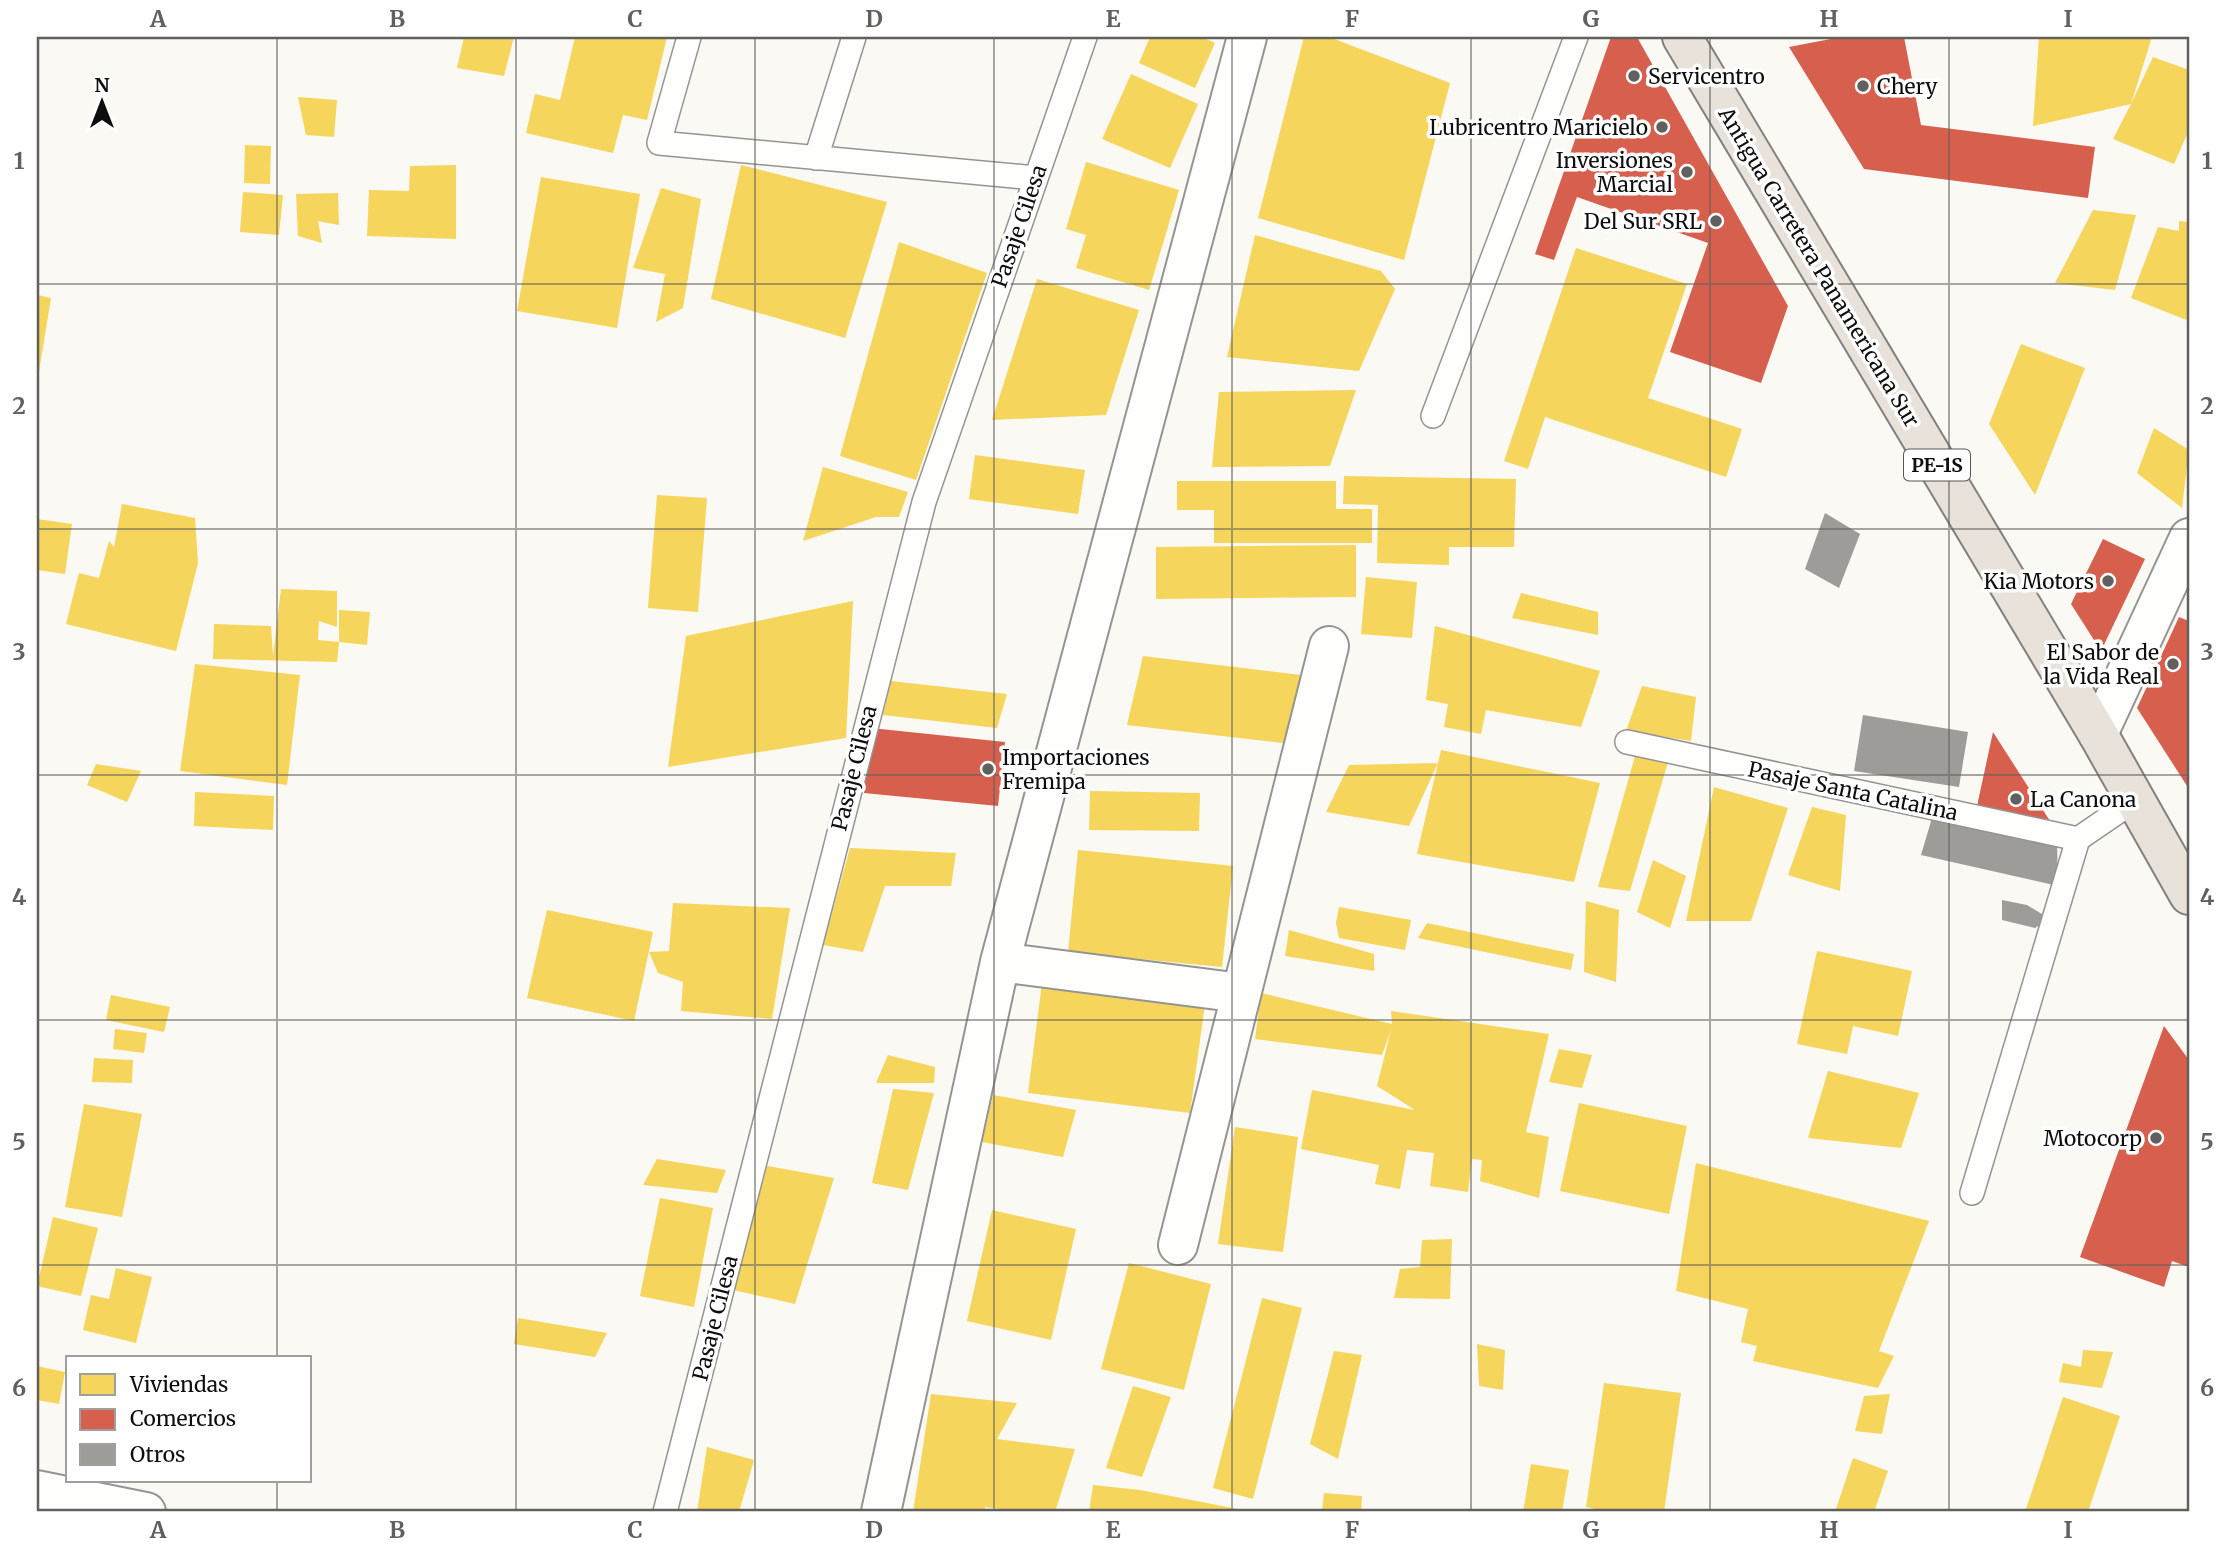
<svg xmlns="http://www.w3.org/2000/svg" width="2226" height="1549" font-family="Merriweather,serif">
<rect width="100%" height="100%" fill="#faf9f4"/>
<!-- homes -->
<path fill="#f6d55c" d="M464 37H514L504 76 457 68Z
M575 37H667L647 120 623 115 613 153 526 133 535 94 560 100Z
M1150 37H1202L1215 43 1195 88 1139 63Z
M1304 37H1329L1450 83 1404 260 1258 218Z
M2039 37H2152L2131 104 2153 57 2189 70V130L2174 164 2113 139 2131 104 2033 126Z
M1131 74 1198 104 1170 168 1102 139Z
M298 97 337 100 334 137 306 135Z
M245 145 271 146 270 184 244 183Z
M1086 162 1179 190 1149 290 1076 268 1086 235 1066 229Z
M456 165V239L367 236 369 190 409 191 410 166Z
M741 165 887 202 845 338 711 299Z
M541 177 640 194 617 328 517 311Z
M661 188 701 199 683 308 656 322 665 274 633 268Z
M243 192 283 195 279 235 240 232Z
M338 193 339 225 318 221 322 243 298 236 296 194Z
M2093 210 2136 215 2115 290 2055 283Z
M2179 221 2189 222V321L2131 298 2158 227 2179 231Z
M1255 235 1381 271 1395 289 1359 371 1227 357Z
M899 242 987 273 916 480 840 456Z
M1576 248 1687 284 1648 398 1742 429 1726 477 1545 417 1528 469 1504 461Z
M1037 279 1139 310 1106 415 992 420Z
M37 295 51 298 38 378H37Z
M2021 344 2085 368 2035 495 1989 424Z
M1356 390 1330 466 1212 467 1219 392Z
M2154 428 2189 450 2182 508 2137 473Z
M975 455 1085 470 1078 514 969 499Z
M823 467 908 492 899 517H876L803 541Z
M1344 476 1516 479 1514 547H1449V565L1377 563 1378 505 1343 504Z
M1177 481H1336V509H1372V543H1214V510H1177Z
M657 495 707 498 698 612 648 608Z
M122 504 195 518 198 563 176 651 66 624 79 573 99 578 109 541 114 547Z
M37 519 72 524 65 574 37 570Z
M1356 545V597L1156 599V547Z
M1366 577 1417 582 1412 638 1361 634Z
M281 589 337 591V627L319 621 318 640 339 642V610L370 612 367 645 339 642 337 662 213 659 214 624 271 626 273 656Z
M1521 593 1598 612V635L1512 618Z
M853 601 846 738 668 767 686 636Z
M1435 626 1600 671 1581 727 1486 710 1481 734 1444 727 1448 704 1426 700Z
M1143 656 1301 675 1291 744 1127 725Z
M195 664 300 675 287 785 180 771Z
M891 681 1007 694 997 728 883 715Z
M1642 686 1696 697 1691 741 1626 731Z
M1637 749 1668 762 1630 891 1598 887Z
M1441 750 1600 783 1574 882 1417 854Z
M1438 763 1409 826 1326 812 1349 765Z
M96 764 141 771 127 802 87 785Z
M1714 787 1788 808 1751 921H1686Z
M1090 791 1200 793 1199 831 1089 830Z
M195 792 274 796 273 830 194 826Z
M1812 807 1846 815 1840 891 1788 875Z
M850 848 956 853 951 886H885L863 952 823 945Z
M1078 850 1233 866 1222 967 1068 952Z
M1653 860 1686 876 1670 928 1637 912Z
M1586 901 1619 910 1616 982 1584 972Z
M673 903 790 908 772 1019 681 1011 683 982 658 973 649 952 669 951Z
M1339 907 1411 920 1405 950 1339 938 1336 923Z
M547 910 653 932 634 1021 527 998Z
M1427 923 1574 954 1571 970 1418 938Z
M1289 930 1374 954V971L1285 956Z
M1817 951 1912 971 1898 1036 1853 1026 1847 1054 1797 1044Z
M1042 983 1205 1004 1190 1113 1028 1093Z
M1261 993 1392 1024 1391 1011 1549 1034 1526 1132 1549 1137 1539 1198 1480 1181 1482 1160 1472 1159 1468 1192 1430 1186 1434 1153 1407 1150 1400 1189 1375 1184 1379 1165 1301 1149 1312 1090 1415 1110 1377 1086 1391 1030 1382 1055 1255 1039Z
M111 995 170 1007 164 1032 106 1020Z
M115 1029 147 1033 144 1053 113 1049Z
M1559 1049 1592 1055 1582 1088 1549 1082Z
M888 1055 935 1067 934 1083H876Z
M94 1058 133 1060 132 1083 92 1082Z
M1828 1071 1919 1093 1901 1148 1808 1138Z
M893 1089 934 1093 908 1190 872 1183Z
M993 1095 1076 1110 1063 1157 982 1142Z
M1579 1103 1687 1126 1669 1214 1560 1191Z
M84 1104 142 1114 122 1217 65 1207Z
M1235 1127 1298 1137 1283 1252 1218 1244Z
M657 1159 726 1170 717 1193 643 1185Z
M1696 1163 1929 1221 1879 1351 1894 1356 1878 1388 1753 1361 1757 1346 1741 1342 1748 1309 1676 1291Z
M762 1165 834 1178 795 1304 729 1289Z
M660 1198 713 1208 694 1307 640 1296Z
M992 1210 1076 1229 1051 1340 967 1321Z
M53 1217 98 1228 81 1296 37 1286Z
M1452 1239 1450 1299 1394 1298 1400 1269 1420 1267 1422 1240Z
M1129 1263 1211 1284 1184 1390 1101 1369Z
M116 1268 152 1277 136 1343 83 1330 91 1295 109 1299Z
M1262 1298 1302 1308 1253 1499 1213 1488Z
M518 1318 607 1333 595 1357 514 1344Z
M1477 1344 1505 1350 1503 1390 1479 1386Z
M2083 1350 2113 1352 2102 1388 2059 1382 2063 1363 2081 1367Z
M1334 1351 1362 1355 1338 1459 1310 1444Z
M37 1366 65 1372 59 1404 37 1400Z
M1604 1383 1681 1393 1664 1512H1609L1586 1507Z
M1133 1386 1171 1397 1142 1477 1106 1468Z
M931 1394 1017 1403 997 1439 1075 1449 1055 1512H1023L985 1507V1512H913Z
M1890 1394 1882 1434 1855 1431 1864 1396Z
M2063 1397 2120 1416 2088 1512H2025Z
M707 1447 754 1460 739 1512H697Z
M1853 1458 1888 1471 1874 1512H1835Z
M1531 1464 1569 1470 1562 1512H1523Z
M1093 1485 1140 1490 1253 1512H1089Z
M1324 1493 1362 1496 1361 1512H1322Z"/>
<!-- shops -->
<path fill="#d6604d" d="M1611 37H1637L1788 306 1761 383 1670 352 1708 243 1577 197 1554 260 1535 254Z
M1841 37H1904L1921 125 2095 147 2088 198 1864 169 1789 47Z
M2103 539 2145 559 2101 651 2071 604Z
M2179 617 2189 621V789L2137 708Z
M871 728 1005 742 998 806 864 793Z
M1993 732 2050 821 1977 806Z
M2164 1026 2189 1060V1267L2172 1261 2164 1287 2080 1257Z"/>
<!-- building -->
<path fill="#9e9c99" d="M1825 513 1860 534 1839 588 1805 569Z
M1863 715 1968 732 1959 787 1854 771Z
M1932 818 2057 842 2058 886 1921 855Z
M2002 900 2027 905 2050 919 2035 928 2002 920Z"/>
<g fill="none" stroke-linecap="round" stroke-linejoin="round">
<defs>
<path id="service" d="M689 37 659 143 1036 178
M816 158 854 37
M1433 416 1576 37
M1627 742 2078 839
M1972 1193 2078 839 2135 800
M665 1512 924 502 1085 37"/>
<path id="minor" d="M2098 734 2189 538
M1000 962 1241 993
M1178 1245 1329 646
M881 1512 1000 962 1247 37"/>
<path id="tertiary" d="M37 1490 146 1512"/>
<path id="trunk" d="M1682 37 2098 734 2189 895"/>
</defs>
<!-- service casing -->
<use href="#service" stroke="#949492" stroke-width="26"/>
<!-- minor casing -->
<use href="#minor" stroke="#949492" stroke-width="42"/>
<!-- tertiary casing -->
<use href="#tertiary" stroke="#949492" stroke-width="42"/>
<!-- trunk casing -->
<use href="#trunk" stroke="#82817f" stroke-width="42"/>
<!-- service -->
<use href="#service" stroke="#fefefd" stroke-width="23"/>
<!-- minor -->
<use href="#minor" stroke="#fefefd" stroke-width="38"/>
<!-- tertiary -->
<use href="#tertiary" stroke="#fefefd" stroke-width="38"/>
<!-- trunk -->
<use href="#trunk" stroke="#e8e2da" stroke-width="38"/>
</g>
<!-- grid -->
<path fill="none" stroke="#61605e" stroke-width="2" stroke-opacity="0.55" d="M277 37V1358M516 37V1512M755 37V1512M994 37V1512M1232 37V1512M1471 37V1512M1710 37V1512M1949 37V1512M37 284H2189M37 529H2189M37 775H2189M37 1020H2189M37 1265H2189M277 1481V1512"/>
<!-- markers -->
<g fill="#61605e" stroke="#fff" stroke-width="2.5">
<circle cx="1634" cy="76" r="7"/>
<circle cx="1863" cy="86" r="7"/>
<circle cx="1662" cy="127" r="7"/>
<circle cx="1687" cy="172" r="7"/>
<circle cx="1716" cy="221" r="7"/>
<circle cx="2108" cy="581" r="7"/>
<circle cx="2173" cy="664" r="7"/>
<circle cx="988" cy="769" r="7"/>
<circle cx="2016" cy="799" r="7"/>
<circle cx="2156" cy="1138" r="7"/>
</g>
<g text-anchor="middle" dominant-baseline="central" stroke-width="7" stroke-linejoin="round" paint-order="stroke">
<!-- shield labels -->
<rect fill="#fff" stroke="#565656" stroke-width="2" x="1904" y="449.5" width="66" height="31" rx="5"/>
<g font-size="19" font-weight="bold" fill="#0e0e0e">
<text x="1937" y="465">PE-1S</text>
</g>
<!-- poi labels -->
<g font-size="21" fill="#0e0e0e" stroke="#fff" text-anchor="end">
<text x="1648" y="76" text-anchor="start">Servicentro</text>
<text x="1877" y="86" text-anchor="start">Chery</text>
<text x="1648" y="127">Lubricentro Maricielo</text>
<text x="1673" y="160">Inversiones<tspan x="1673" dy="24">Marcial</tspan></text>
<text x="1702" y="221">Del Sur SRL</text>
<text x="2094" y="581">Kia Motors</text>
<text x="2159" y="652">El Sabor de<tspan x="2159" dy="24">la Vida Real</tspan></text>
<text x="1002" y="757" text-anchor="start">Importaciones<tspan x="1002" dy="24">Fremipa</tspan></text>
<text x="2030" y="799" text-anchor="start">La Canona</text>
<text x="2142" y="1138">Motocorp</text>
</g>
<!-- street labels -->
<g font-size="21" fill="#0e0e0e" stroke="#fff">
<text transform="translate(1019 226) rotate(-71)">Pasaje Cilesa</text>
<text transform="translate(1819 267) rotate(59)">Antigua Carretera Panamericana Sur</text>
<text transform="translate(854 768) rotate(-76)">Pasaje Cilesa</text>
<text transform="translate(1853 791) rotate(12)">Pasaje Santa Catalina</text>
<text transform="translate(715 1318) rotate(-76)">Pasaje Cilesa</text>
</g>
</g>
<!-- border -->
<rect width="2226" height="1549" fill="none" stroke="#ffffff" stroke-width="77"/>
<!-- legend -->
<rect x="66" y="1356" width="245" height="126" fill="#ffffff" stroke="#9f9f9f" stroke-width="2"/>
<rect x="80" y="1374" width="35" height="21" fill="#f6d55c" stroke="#9f9f9f" stroke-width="2"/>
<text x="130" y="1392" font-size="21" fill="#0e0e0e">Viviendas</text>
<rect x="80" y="1409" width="35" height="21" fill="#d6604d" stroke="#9f9f9f" stroke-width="2"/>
<text x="130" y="1426" font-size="21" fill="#0e0e0e">Comercios</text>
<rect x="80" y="1444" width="35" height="21" fill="#9e9c99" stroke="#9f9f9f" stroke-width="2"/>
<text x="130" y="1462" font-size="21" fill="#0e0e0e">Otros</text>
<!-- north arrow -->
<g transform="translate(102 102)" stroke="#ffffff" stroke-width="5" paint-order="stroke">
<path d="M0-5L12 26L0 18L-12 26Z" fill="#0e0e0e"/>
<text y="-10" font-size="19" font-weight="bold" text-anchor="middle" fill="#0e0e0e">N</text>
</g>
<rect x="38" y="38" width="2150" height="1472" fill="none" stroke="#61605e" stroke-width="2.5"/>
<g font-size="23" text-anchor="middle" font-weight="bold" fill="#61605e">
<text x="158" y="27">A</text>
<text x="397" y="27">B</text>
<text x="635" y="27">C</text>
<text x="874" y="27">D</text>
<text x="1113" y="27">E</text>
<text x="1352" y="27">F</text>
<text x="1591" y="27">G</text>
<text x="1829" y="27">H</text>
<text x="2068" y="27">I</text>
<text x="19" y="169">1</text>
<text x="2207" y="169">1</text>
<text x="19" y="414">2</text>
<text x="2207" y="414">2</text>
<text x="19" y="660">3</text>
<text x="2207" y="660">3</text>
<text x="19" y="905">4</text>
<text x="2207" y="905">4</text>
<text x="19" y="1150">5</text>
<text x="2207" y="1150">5</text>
<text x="19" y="1396">6</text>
<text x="2207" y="1396">6</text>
<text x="158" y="1538">A</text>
<text x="397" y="1538">B</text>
<text x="635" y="1538">C</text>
<text x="874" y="1538">D</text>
<text x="1113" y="1538">E</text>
<text x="1352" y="1538">F</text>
<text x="1591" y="1538">G</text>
<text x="1829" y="1538">H</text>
<text x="2068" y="1538">I</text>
</g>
</svg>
